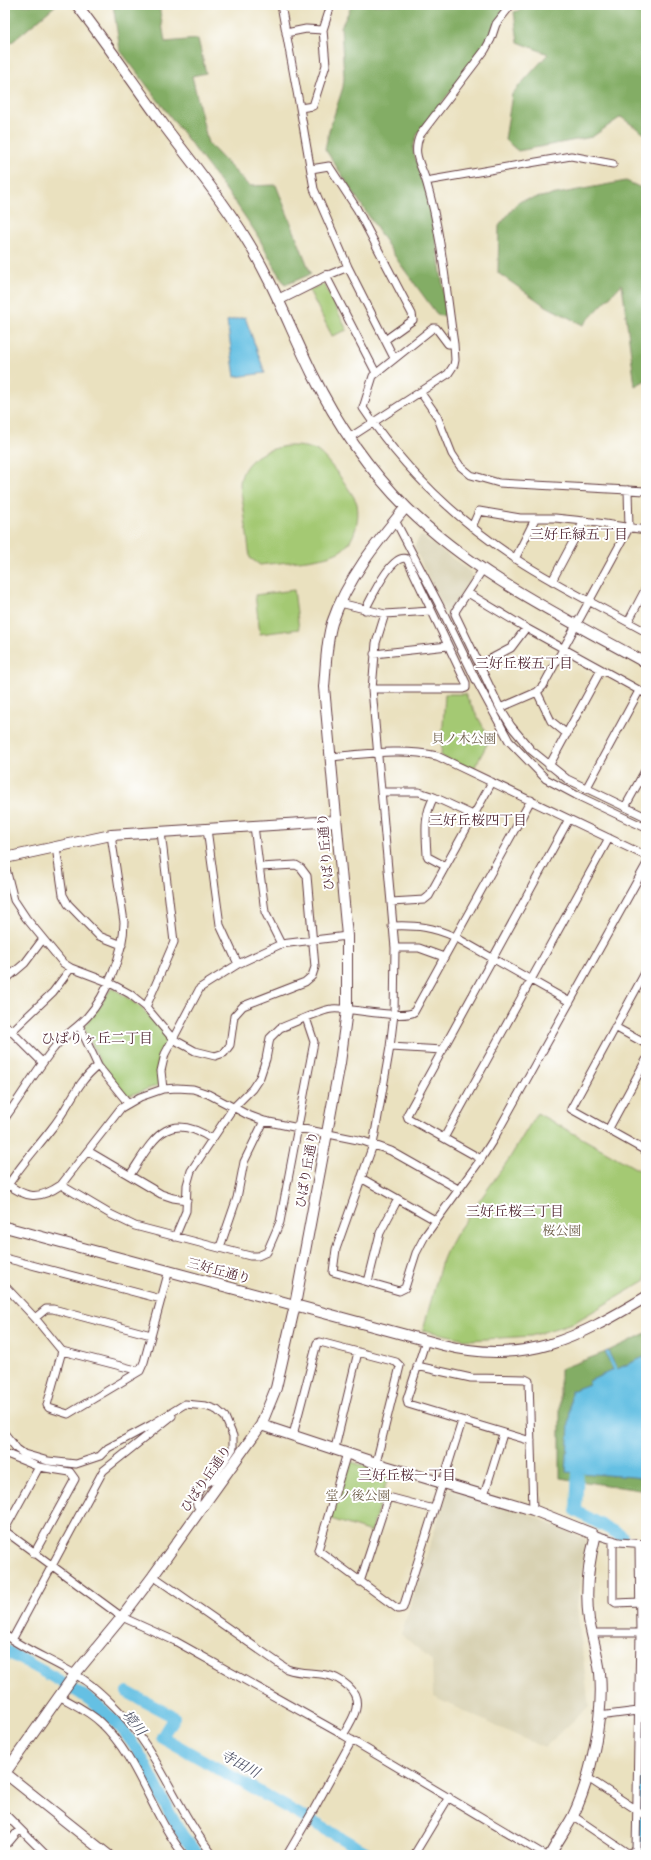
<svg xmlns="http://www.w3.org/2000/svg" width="651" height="1860" font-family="'IM FELL Double Pica','Noto Serif JP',serif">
<rect width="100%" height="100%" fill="#fff"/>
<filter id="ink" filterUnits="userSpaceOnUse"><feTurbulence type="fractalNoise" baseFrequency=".025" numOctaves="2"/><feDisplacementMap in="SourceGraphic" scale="8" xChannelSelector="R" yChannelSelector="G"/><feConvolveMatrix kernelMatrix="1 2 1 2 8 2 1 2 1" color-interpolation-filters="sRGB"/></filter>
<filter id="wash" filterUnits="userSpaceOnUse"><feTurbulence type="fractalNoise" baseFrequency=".012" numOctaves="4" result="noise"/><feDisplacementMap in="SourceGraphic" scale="16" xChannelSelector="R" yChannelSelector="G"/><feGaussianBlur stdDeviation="0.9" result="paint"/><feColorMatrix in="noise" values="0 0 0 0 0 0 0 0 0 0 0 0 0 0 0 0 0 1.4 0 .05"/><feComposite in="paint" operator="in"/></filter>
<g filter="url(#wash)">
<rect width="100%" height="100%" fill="#eae1bf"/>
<!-- built -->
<path fill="#d8d1b2" d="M420 536H422L472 573 473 577 450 612 451 615 447 617 414 547Z
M448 1489 529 1514 587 1540 577 1608 589 1706 544 1748 433 1697 432 1661 401 1634Z"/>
<!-- green -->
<path fill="#a4c973" stroke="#77744f" d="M324 284 347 330 332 336 309 290Z
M287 446C297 446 308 446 317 451 325 455 355 495 357 504 360 519 355 540 343 549 329 561 280 562 260 565L250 558C248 542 246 527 244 511 243 502 240 492 240 483 243 459 266 449 287 446Z
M294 590 299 629 260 634 255 595Z
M445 694H465L490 739 472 772 441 756Z
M112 987 140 1007 170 1037C159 1052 159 1067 159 1085L125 1097 100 1062 84 1027 100 1006Z
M537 1113 646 1174V1280L575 1322 531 1336 470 1340 423 1330 441 1264 447 1250 455 1235 509 1159Z
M346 1460 389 1474 371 1532 328 1518Z"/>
<!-- forest -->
<path fill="#83ad65" stroke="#666648" d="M5 5H56L5 48Z
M113 5H159L165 42 198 39 206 73 192 76 208 143 249 186 276 185 311 274 285 285 256 233 235 202 120 50Z
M352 5H509L484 49 418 133 414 144 413 150 432 211 447 315 440 316 436 313 398 261 325 149 329 131 343 87 344 77 341 27Z
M533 5H646V135L621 117 592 137 518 151 505 140 512 94 548 54 518 42 514 12Z
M626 181 646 190V380L635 386 622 284 583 325 544 305 498 273 499 226 519 201Z
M646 1333V1491L560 1478V1369L606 1352Z"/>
<!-- water -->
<path fill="#65c0e3" stroke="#587087" d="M245 317 265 373 235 377 227 321Z
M608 1351 617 1369 646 1356V1478L566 1472 571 1391 589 1384V1381L613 1370 605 1352Z"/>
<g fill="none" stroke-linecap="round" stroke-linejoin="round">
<!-- river -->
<path stroke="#65c0e3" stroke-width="12" d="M586 1460 578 1469 576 1511 622 1536
M5 1650C45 1674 89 1692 121 1728 148 1759 159 1799 181 1833 186 1841 193 1848 198 1855
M127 1692 174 1717 162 1737 371 1855
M642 1855 646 1724"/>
</g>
</g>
<g filter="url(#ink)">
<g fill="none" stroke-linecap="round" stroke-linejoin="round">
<defs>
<path id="street" d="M281 5 300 108 313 106 326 65 323 30 331 5
M286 33 306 29 323 30
M300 108 314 189 348 267 394 358
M311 169 329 166 357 209 412 314 413 320 385 340
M426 181 571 156 613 164
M348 267 326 276 376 373
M454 344H448L436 328H433L373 376 363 408C404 469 454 518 516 559 557 586 603 608 646 632
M421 393 437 416 452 454 460 466 471 475 499 483 646 491
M349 438 448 374 454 365 455 360 454 344C446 291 442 236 427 184 422 165 411 155 420 135L485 50 491 39 496 24 511 5
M396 522 444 614 476 680 509 741 546 779 576 795 646 828
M472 527 479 511 520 518H555L584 521 646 530
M515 559 535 519
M483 569 456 610 455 614 500 708 511 726 531 750 567 779 646 817
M552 581 584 521
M468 593 526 628 646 694
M340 603 385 614 431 611
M365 610C371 599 392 552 407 559L466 683V688L463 689H372
M385 614 376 643 372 689 395 948 394 1014 390 1047 373 1145 336 1249 333 1272 399 1291 405 1288 416 1253 425 1236 481 1159 493 1140 646 865
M628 622 646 588
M374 654 448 646
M479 665 511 648 526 628
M537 692 551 721 567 734
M500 708 537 692 543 686 629 528 628 490
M331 757C366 754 403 748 437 756L646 856
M549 766 601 670
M586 789 639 691
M381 792H419L434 797 473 815
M434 797C423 816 426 834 427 855L428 857 445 866
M625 807 646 769
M254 826 265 912 281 944
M207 829 220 925 238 964
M56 847 63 895 68 904 99 936 122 945
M5 865 14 900 26 918 63 963 71 968 108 982 130 994 146 1007 173 1039 195 1051 215 1056 224 1053 230 1045 234 1016 243 1006 305 982 312 976 315 967 307 876 301 868 296 865 260 867
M391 902 424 900 429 896 492 782
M392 926C417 925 433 927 455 937L570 1002
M395 948H419L444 957
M646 971 571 1109 646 1151
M5 980 25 963 43 939
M146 1007 174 942 161 832
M5 1025 42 1062
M79 1025 98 1066 128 1103
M615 1027 646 1044
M11 1032 53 992 71 968
M390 1047 443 1050
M163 1089 161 1071 165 1054 200 988 238 964 281 944 347 936
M5 1118C22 1095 36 1070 54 1048 63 1036 77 1028 87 1017 107 995 124 952 124 922L111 835
M608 1130 646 1060
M444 1138 609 838
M88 1151 161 1194 173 1198 187 1200
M481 1159 408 1118 407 1115 569 819
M130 1175C153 1140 166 1109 212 1139
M361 1178 435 1220
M5 1182C26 1199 39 1200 61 1185L121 1108 140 1097 163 1089 177 1088 193 1089 208 1094 248 1115 264 1121 363 1141 391 1151 458 1189
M61 1185 110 1214 135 1226 250 1256H258L267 1252 280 1222 314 1042 306 1018
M5 1190C18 1168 36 1149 52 1128 68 1109 77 1081 98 1066
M175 1237 186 1211 187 1185 191 1171 233 1108 252 1089 260 1077 266 1059 270 1038 280 1028C292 1024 320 1010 332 1009 348 1007 403 1020 414 1012L531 800
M220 1247 237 1198 244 1162 264 1121
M5 1258 161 1299
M368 1282 380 1233 398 1199
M5 1286 35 1318 62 1351 47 1405 49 1408 68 1414 140 1371 144 1362 169 1270
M35 1318 46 1309H53L151 1335
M426 1340 407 1399 408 1404 531 1441
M62 1351 140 1371
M417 1366 471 1378 525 1379 529 1381 533 1510
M5 1434 17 1449 24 1454 48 1461 76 1464 100 1456 108 1448 151 1425 185 1404 206 1406 217 1410 225 1417 233 1436V1448L212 1480 205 1484 198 1493 196 1501 197 1505
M293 1435 317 1343 320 1342 396 1362 400 1366 376 1463
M335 1448 358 1352
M347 1453 318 1550 398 1609 403 1608 462 1421
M5 1455 7 1454 39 1467 70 1472 75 1479 34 1554
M484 1495 503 1434
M5 1529 39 1467
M5 1531 122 1617 175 1641 343 1735 545 1855
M593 1534 619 1542 646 1544
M613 1540V1601L616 1603 640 1602
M153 1576 287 1669C301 1674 312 1672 326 1675 334 1676 341 1680 348 1686 365 1701 353 1719 343 1735
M360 1582 388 1497 434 1509
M592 1633H646
M5 1635C30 1653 59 1663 84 1680 95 1687 105 1697 114 1706 158 1748 175 1809 213 1855
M12 1640 103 1471 172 1416
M59 1696C73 1704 89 1711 101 1723 139 1759 151 1814 184 1855
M599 1716 638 1711
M588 1778 646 1816
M5 1814 46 1855
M573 1816 626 1852 630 1853 636 1850 640 1633 639 1544
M5 1839 9 1842 19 1830
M287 1855 314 1809 352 1740
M414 1855 449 1797"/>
<path id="secondary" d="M77 5C108 45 136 87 166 128 193 164 222 199 245 237 272 280 290 328 312 373 336 422 368 469 407 508 475 575 563 617 646 663
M278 300 326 276
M5 858 111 835 335 821
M5 1227 443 1345C525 1366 578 1338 646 1297
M261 1425 382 1465 533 1510 593 1534 595 1538C588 1565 585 1592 589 1620 592 1638 598 1655 600 1673 604 1714 591 1779 573 1816 566 1829 557 1842 550 1855
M5 1773 75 1674 122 1617 153 1576 261 1425 276 1388 295 1305 340 1063 347 1010V936L324 687C326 666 326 643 332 623 347 579 377 542 406 507
M5 1773 108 1855"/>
</defs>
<!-- street casing -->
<use href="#street" stroke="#623c41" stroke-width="9"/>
<!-- secondary casing -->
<use href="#secondary" stroke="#623c41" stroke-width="12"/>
<!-- street -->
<use href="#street" stroke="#fff" stroke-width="7"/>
<!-- secondary -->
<use href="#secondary" stroke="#fff" stroke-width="10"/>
</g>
</g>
<g text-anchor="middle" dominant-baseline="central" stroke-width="4" stroke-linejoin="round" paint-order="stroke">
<!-- park labels -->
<g font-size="13" fill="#6a5a44" stroke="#fff">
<text x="464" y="739">貝ノ木公園</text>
<text x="562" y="1231">桜公園</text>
<text x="358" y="1496">堂ノ後公園</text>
</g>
<!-- street labels -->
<g font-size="13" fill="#4a1f2b" stroke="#fff">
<text transform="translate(326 852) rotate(-95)">ひばり丘通り</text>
<text transform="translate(307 1170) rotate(-80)">ひばり丘通り</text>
<text transform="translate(219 1271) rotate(15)">三好丘通り</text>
<text transform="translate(206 1479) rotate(-55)">ひばり丘通り</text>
</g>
<!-- neighbourhood labels -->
<g font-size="14" fill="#4a1f2b" stroke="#fff">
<text x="579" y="534">三好丘緑五丁目</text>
<text x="524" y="663">三好丘桜五丁目</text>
<text x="478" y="820">三好丘桜四丁目</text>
<text x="97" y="1038">ひばりヶ丘二丁目</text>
<text x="515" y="1211">三好丘桜三丁目</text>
<text x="407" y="1475">三好丘桜一丁目</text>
</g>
<!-- water labels -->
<g font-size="14" font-style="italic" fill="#53576b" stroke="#fff">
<text transform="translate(134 1723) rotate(51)">境川</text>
<text transform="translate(240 1764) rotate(29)">寺田川</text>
</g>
</g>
<!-- margin -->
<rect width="651" height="1860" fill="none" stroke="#fff" stroke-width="20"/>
</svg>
